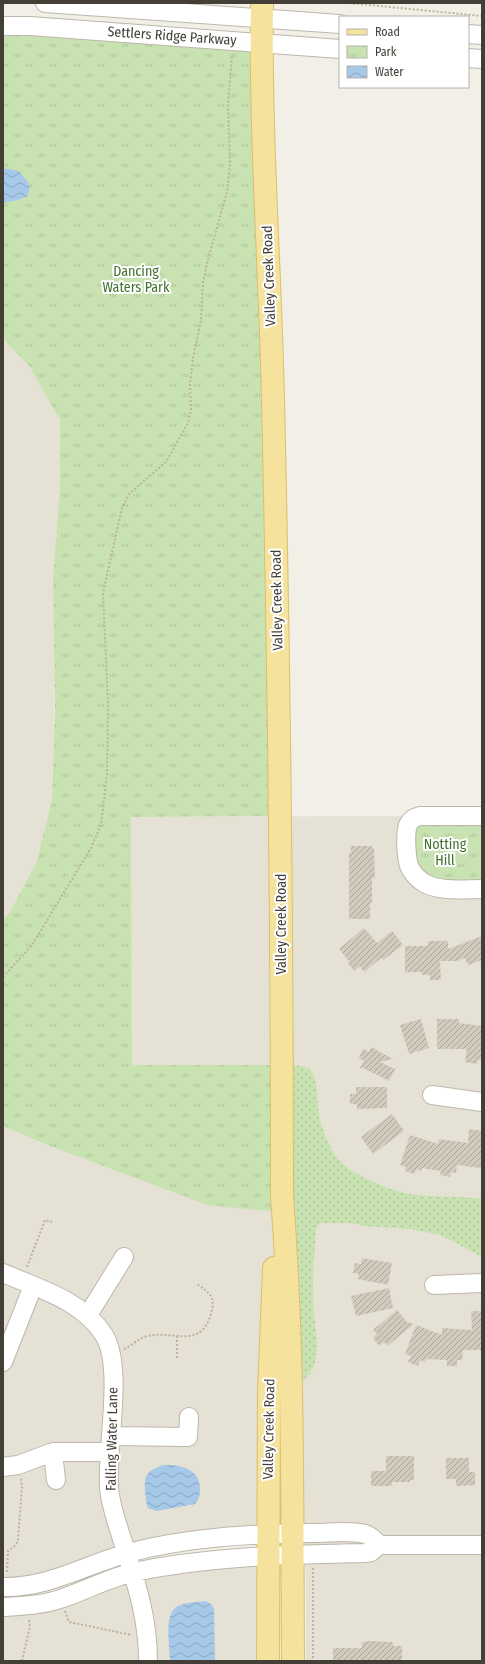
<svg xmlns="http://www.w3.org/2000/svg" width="485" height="1664" font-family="'Fira Sans Condensed',sans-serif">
<defs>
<pattern id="grass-dots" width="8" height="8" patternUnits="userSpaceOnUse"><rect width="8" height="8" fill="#c9e2b2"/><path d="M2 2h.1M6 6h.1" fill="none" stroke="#aec39a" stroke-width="1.8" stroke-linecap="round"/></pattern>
<pattern id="park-tufts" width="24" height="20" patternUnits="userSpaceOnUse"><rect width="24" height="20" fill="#c9e2b2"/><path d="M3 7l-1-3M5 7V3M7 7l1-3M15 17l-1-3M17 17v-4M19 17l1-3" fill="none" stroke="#aec39a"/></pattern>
<pattern id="water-waves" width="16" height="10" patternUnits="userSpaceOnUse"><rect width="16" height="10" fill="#a7c9e9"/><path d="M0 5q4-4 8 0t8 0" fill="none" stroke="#8aa5be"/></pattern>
<pattern id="building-hatch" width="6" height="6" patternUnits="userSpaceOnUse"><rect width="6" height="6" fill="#d2cbbd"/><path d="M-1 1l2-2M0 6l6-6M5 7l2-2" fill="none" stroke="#aca69a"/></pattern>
</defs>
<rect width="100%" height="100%" fill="#f1efe6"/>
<!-- residential -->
<path fill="#e5e1d5" d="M3 339 29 366 60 420V487L52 799 37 862 9 914 3 919Z
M420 816 482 889V1661H306V1577L282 1065H132L131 817Z
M3 1126 53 1147 280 1212 275 1256 270 1344 268 1534 194 1541 3 1587Z
M268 1556V1661H3V1607L118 1577Z"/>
<!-- grass -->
<path fill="url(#grass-dots)" d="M44 831 132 1065H282C290 1066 303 1064 309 1069 319 1077 317 1104 319 1116 323 1134 333 1157 348 1168 365 1180 395 1192 415 1195 437 1197 460 1196 482 1199V1257L441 1235 410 1229 363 1226 353 1223H321L318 1225 316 1230C315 1247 313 1264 313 1281 313 1292 313 1304 314 1315 317 1340 323 1365 301 1383L282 1199 208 1205 53 1147 3 1126V919L9 914 37 862Z"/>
<!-- park -->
<path fill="url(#park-tufts)" d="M3 26 262 43 280 816 131 817 132 1065H282L280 1212 208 1205 53 1147 3 1126V919L9 914 37 862 52 799 55 703 53 581 60 487V420L29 366 3 339Z
M482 816V889L413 873 414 818Z"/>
<!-- water -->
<path fill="url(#water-waves)" d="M3 168 19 171 30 185 28 196 18 200 3 203Z
M164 1465C181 1464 200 1469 200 1489 200 1495 199 1499 195 1504L157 1511 148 1508C146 1503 146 1498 145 1492 144 1475 147 1470 164 1465Z
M206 1601 212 1605 214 1609 215 1661H170C170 1647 163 1613 178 1606 187 1602 197 1602 206 1601Z"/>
<!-- building -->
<path fill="url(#building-hatch)" d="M351 846H372V848H374L375 878H372V903H370V919H349V853H351Z
M364 928 377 943 392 931 403 945 383 960 381 958 364 972 360 966 354 971 348 963 350 962 339 949Z
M482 936V960L468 965 465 958 457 961H440L441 980H430V975H422V972H405V946H428V941H448V949Z
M421 1019 429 1048 409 1054 400 1025Z
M437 1019H459V1023L482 1026V1060H478L477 1064 465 1062 467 1049H437Z
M371 1047 393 1059 380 1062 395 1069 389 1081 363 1068H360L364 1061 359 1058 363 1049 369 1052Z
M356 1087H387V1108L357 1109V1104H350V1094H356Z
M392 1114 404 1131 373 1154 361 1137Z
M469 1129 482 1131 481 1168 457 1165 456 1173 451 1172 450 1177 440 1175 441 1171 422 1168 421 1171 416 1169 415 1174 405 1171 406 1167 400 1165 410 1135 438 1144 439 1139 468 1143Z
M362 1258 392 1263 388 1285 358 1279 359 1274 353 1273 355 1263 361 1264Z
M389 1288 393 1308 356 1316 351 1296Z
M397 1310 407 1322 414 1324 387 1346 384 1342 379 1346 373 1338 377 1334 373 1330Z
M471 1311H482V1350H463L462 1360H457V1366H447V1360L426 1359 425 1362 420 1360 418 1366 408 1362 411 1356 405 1354 416 1325 442 1335V1328L472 1330Z
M386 1456H414V1480H410V1482H392V1486H371V1471H386Z
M446 1458H469V1472H475V1485L456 1486V1479H446Z
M369 1641 393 1642V1646H402V1661H333V1648H362V1642Z"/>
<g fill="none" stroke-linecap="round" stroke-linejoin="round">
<defs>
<path id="minor" d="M45 3 340 24
M3 26H30L340 49
M468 34 482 35
M468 58 482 59
M482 816H420C415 817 410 820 408 825 405 833 406 860 410 868 413 874 418 879 424 883 441 892 463 889 482 889
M432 1095 482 1102
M3 1273C39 1289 82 1300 104 1335 124 1367 106 1448 109 1488 111 1510 121 1534 127 1555 139 1591 148 1623 148 1661
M434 1285 482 1283
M88 1315 124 1257
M3 1362 33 1286
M111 1436 188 1437 189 1417
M53 1452 56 1480
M3 1467 18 1465 53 1452H110
M3 1587C48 1588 85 1565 128 1553 187 1537 252 1534 313 1533 330 1533 349 1530 365 1534 371 1536 375 1540 379 1545
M3 1607C22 1606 42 1605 60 1599 85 1591 108 1578 134 1572 210 1556 287 1555 364 1553L371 1552 379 1545H482"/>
<path id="major" d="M262 3C260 135 270 267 273 399 279 665 282 931 282 1197 294 1351 292 1506 293 1661
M268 1661 269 1392 274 1268"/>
</defs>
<!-- minor casing -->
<use href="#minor" stroke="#bcb7aa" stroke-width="20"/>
<!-- major casing -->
<use href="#major" stroke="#d8c06d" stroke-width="24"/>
<!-- path -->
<path stroke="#bcb39c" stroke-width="2" stroke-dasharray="2 2" stroke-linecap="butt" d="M349 3 482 16
M3 977 32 945 91 848 101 825 107 773 108 703 103 593 122 508 129 494 166 462 188 423 191 410 190 383 193 358 201 320 203 283 207 263 227 192 230 163 228 105 232 55
M27 1267 45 1220 52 1222
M124 1349C132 1346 138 1338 148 1336 174 1330 200 1350 211 1314 216 1296 210 1294 197 1284
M177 1358V1336
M313 1568V1661
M7 1572 8 1551 16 1545 18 1540 22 1486 21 1479
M65 1611 69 1622 132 1635
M22 1661 30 1626 29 1619"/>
<!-- minor -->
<use href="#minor" stroke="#fff" stroke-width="18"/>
<!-- major -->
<use href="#major" stroke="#f5e29c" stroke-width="22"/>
</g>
<g text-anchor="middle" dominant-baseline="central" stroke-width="4" stroke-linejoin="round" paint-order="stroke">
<!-- street labels -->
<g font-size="14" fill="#433f36" stroke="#fff">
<text transform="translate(172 36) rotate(4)">Settlers Ridge Parkway</text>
<text transform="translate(269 276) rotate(-92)">Valley Creek Road</text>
<text transform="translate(277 600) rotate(-91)">Valley Creek Road</text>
<text transform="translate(281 924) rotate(-90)">Valley Creek Road</text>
<text transform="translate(269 1429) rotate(-89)">Valley Creek Road</text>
<text transform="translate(112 1439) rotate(-89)">Falling Water Lane</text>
</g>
<!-- park labels -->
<g font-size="14" fill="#42702f" stroke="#fff">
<text x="136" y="271">Dancing<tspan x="136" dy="16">Waters Park</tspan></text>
<text x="445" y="844">Notting<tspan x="445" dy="16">Hill</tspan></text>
</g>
</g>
<!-- border -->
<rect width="485" height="1664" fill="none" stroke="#433f36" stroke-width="8"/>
<!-- legend -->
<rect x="339" y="16" width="130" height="72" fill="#ffffff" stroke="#b4b2af"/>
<rect x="347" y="29" width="20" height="6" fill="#f5e29c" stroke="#b4b2af"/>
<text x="375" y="36" font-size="12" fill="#433f36">Road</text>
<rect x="347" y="46" width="20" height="12" fill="url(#park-tufts)" stroke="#b4b2af"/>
<text x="375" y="56" font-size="12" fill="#433f36">Park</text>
<rect x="347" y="66" width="20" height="12" fill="url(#water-waves)" stroke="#b4b2af"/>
<text x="375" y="76" font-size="12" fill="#433f36">Water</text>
</svg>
